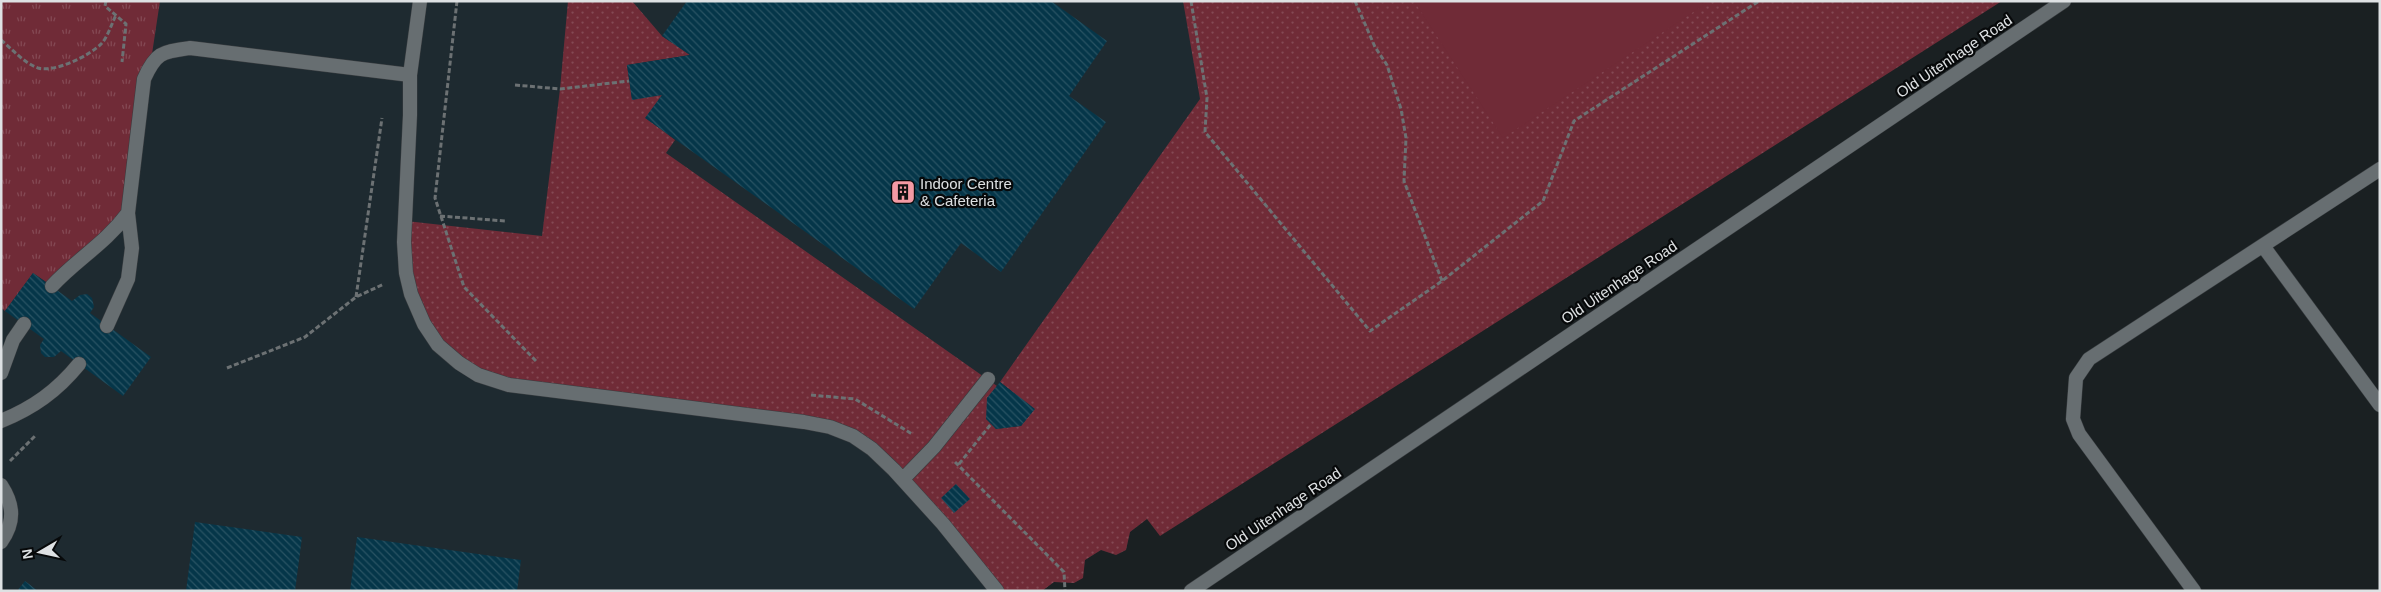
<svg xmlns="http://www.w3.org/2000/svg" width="2381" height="592" font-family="Helvetica,sans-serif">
<defs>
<pattern id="grass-dots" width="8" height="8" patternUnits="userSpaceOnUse" patternTransform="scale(1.25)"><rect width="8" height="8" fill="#702b37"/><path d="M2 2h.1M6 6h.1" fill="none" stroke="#844954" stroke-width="1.8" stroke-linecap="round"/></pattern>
<pattern id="park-tufts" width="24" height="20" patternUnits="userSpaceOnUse" patternTransform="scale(1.25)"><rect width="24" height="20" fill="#702b37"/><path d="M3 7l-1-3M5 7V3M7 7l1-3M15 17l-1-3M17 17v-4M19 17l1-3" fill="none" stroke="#844954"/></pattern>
<pattern id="building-back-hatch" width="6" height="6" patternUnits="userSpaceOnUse" patternTransform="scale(1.25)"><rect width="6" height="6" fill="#053649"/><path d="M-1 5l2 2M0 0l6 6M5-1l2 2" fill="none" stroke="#295363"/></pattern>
</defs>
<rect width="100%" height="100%" fill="#1a2022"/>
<!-- built -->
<path fill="#1e2a30" d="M1 1H1992L1147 519 1130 532 1126 550 1116 555 1101 550 1085 560 1082 578 1074 583 1054 582 1041 591H1Z"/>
<!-- grass -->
<path fill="url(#grass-dots)" d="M568 1H632L662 36 690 55 627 65 632 99 662 95 646 118 675 140 666 153 997 386 987 398 996 429 1021 426 1034 409 1000 382 1200 99 1183 1H2002L1160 536 1147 519 1130 532 1126 550 1116 555 1101 550 1085 560 1083 578 1074 583 1054 582 1042 591H997L853 436 532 390 459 363 411 294 406 221 542 236 560 89Z"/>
<!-- park -->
<path fill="url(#park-tufts)" d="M1 1H160L128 213 52 286 33 273 5 311 1 308Z"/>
<!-- pitch -->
<path fill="#702b37" d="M1414 1H1710L1503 138Z"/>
<!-- building -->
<path fill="url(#building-back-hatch)" d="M687 1H1051L1107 41 1069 96 1106 122 1001 272 961 243 914 309 645 118 662 95 632 100 627 65 690 55 662 36Z
M33 273 72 301 80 295 87 294 92 298 94 307 90 313 151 357 123 396 61 351 54 357H45L41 353 40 345 44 339 5 311Z
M1000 382 1035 409 1021 426 996 429 986 419 987 398Z
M956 484 970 499 954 513 941 498Z
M195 522 302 537 295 591H186Z
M357 537 521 560 517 591H350Z
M25 581 38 591H17Z"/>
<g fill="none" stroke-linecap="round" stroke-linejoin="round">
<defs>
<path id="service" d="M420 1 410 75V115L404 242 406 273 411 294 424 324 438 345 459 363 478 375 509 385 804 422 830 427 853 436 872 449 894 470 943 524 997 591
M52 286C77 259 105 244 128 213
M107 326 128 279 132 248 128 213 144 79C156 52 162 52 190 48L410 75
M1 373 13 340 24 324
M1 421C33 408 57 391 79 364
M903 479 934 447 988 379
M1 485C14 505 15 522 1 542"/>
<path id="minor" d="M2263 246 2380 405
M2194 591 2079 434 2073 419 2076 378 2089 359 2380 169"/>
<path id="tertiary" d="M1191 591 2064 1"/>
</defs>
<!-- service casing -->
<use href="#service" stroke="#393d40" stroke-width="15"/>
<!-- minor casing -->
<use href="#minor" stroke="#393d40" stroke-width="15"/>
<!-- tertiary casing -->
<use href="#tertiary" stroke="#393d40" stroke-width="15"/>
<!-- path -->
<path stroke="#6c7173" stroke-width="3" stroke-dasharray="5 2.5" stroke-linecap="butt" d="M106 1 105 6 126 24 122 62
M457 1 435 198 464 287 536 361
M1191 1 1207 98 1205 132 1370 331 1442 281 1543 201 1574 121 1759 1
M1355 1 1375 47 1387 65 1401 109 1406 138 1404 181 1442 281
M1 40C12 49 24 63 38 68 55 73 91 55 102 43 108 36 112 23 116 15
M515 85 560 89 629 81
M440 216 505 221
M356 297 382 118
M227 368 305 337 356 297 384 284
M811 395 855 399 912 434
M10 461 36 435
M955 462 1064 572 1065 591
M959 464 991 424"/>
<!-- service -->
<use href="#service" stroke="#676e71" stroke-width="14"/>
<!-- minor -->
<use href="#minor" stroke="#676e71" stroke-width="14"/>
<!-- tertiary -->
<use href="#tertiary" stroke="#676e71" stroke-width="14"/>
</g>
<!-- icons -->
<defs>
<symbol id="building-square" viewBox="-11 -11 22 22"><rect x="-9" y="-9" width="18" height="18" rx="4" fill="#f49aa4" stroke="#07090a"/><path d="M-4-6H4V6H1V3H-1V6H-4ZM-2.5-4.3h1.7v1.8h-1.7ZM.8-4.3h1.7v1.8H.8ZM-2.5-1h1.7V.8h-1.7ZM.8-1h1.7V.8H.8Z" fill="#111"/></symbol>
</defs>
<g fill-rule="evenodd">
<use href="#building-square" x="889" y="178" width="28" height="28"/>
</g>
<g text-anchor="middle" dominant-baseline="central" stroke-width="4.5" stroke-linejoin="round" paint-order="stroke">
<!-- street labels -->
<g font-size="15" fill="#dee1e3" stroke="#07090a">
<text transform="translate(1954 56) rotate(-34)">Old Uitenhage Road</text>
<text transform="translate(1619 282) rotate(-34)">Old Uitenhage Road</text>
<text transform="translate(1283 509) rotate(-34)">Old Uitenhage Road</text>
</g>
<!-- poi labels -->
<g font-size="15" fill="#dee1e3" stroke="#07090a" text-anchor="start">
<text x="920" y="183">Indoor Centre<tspan x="920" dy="17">&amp; Cafeteria</tspan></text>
</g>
</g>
<!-- border -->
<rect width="2381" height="592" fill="none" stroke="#dee1e3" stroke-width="5"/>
<!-- north arrow -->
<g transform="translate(40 552) rotate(261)" stroke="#07090a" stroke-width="4" paint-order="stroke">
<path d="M0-4L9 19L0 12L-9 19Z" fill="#dee1e3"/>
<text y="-8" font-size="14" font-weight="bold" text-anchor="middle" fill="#dee1e3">N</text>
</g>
</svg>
